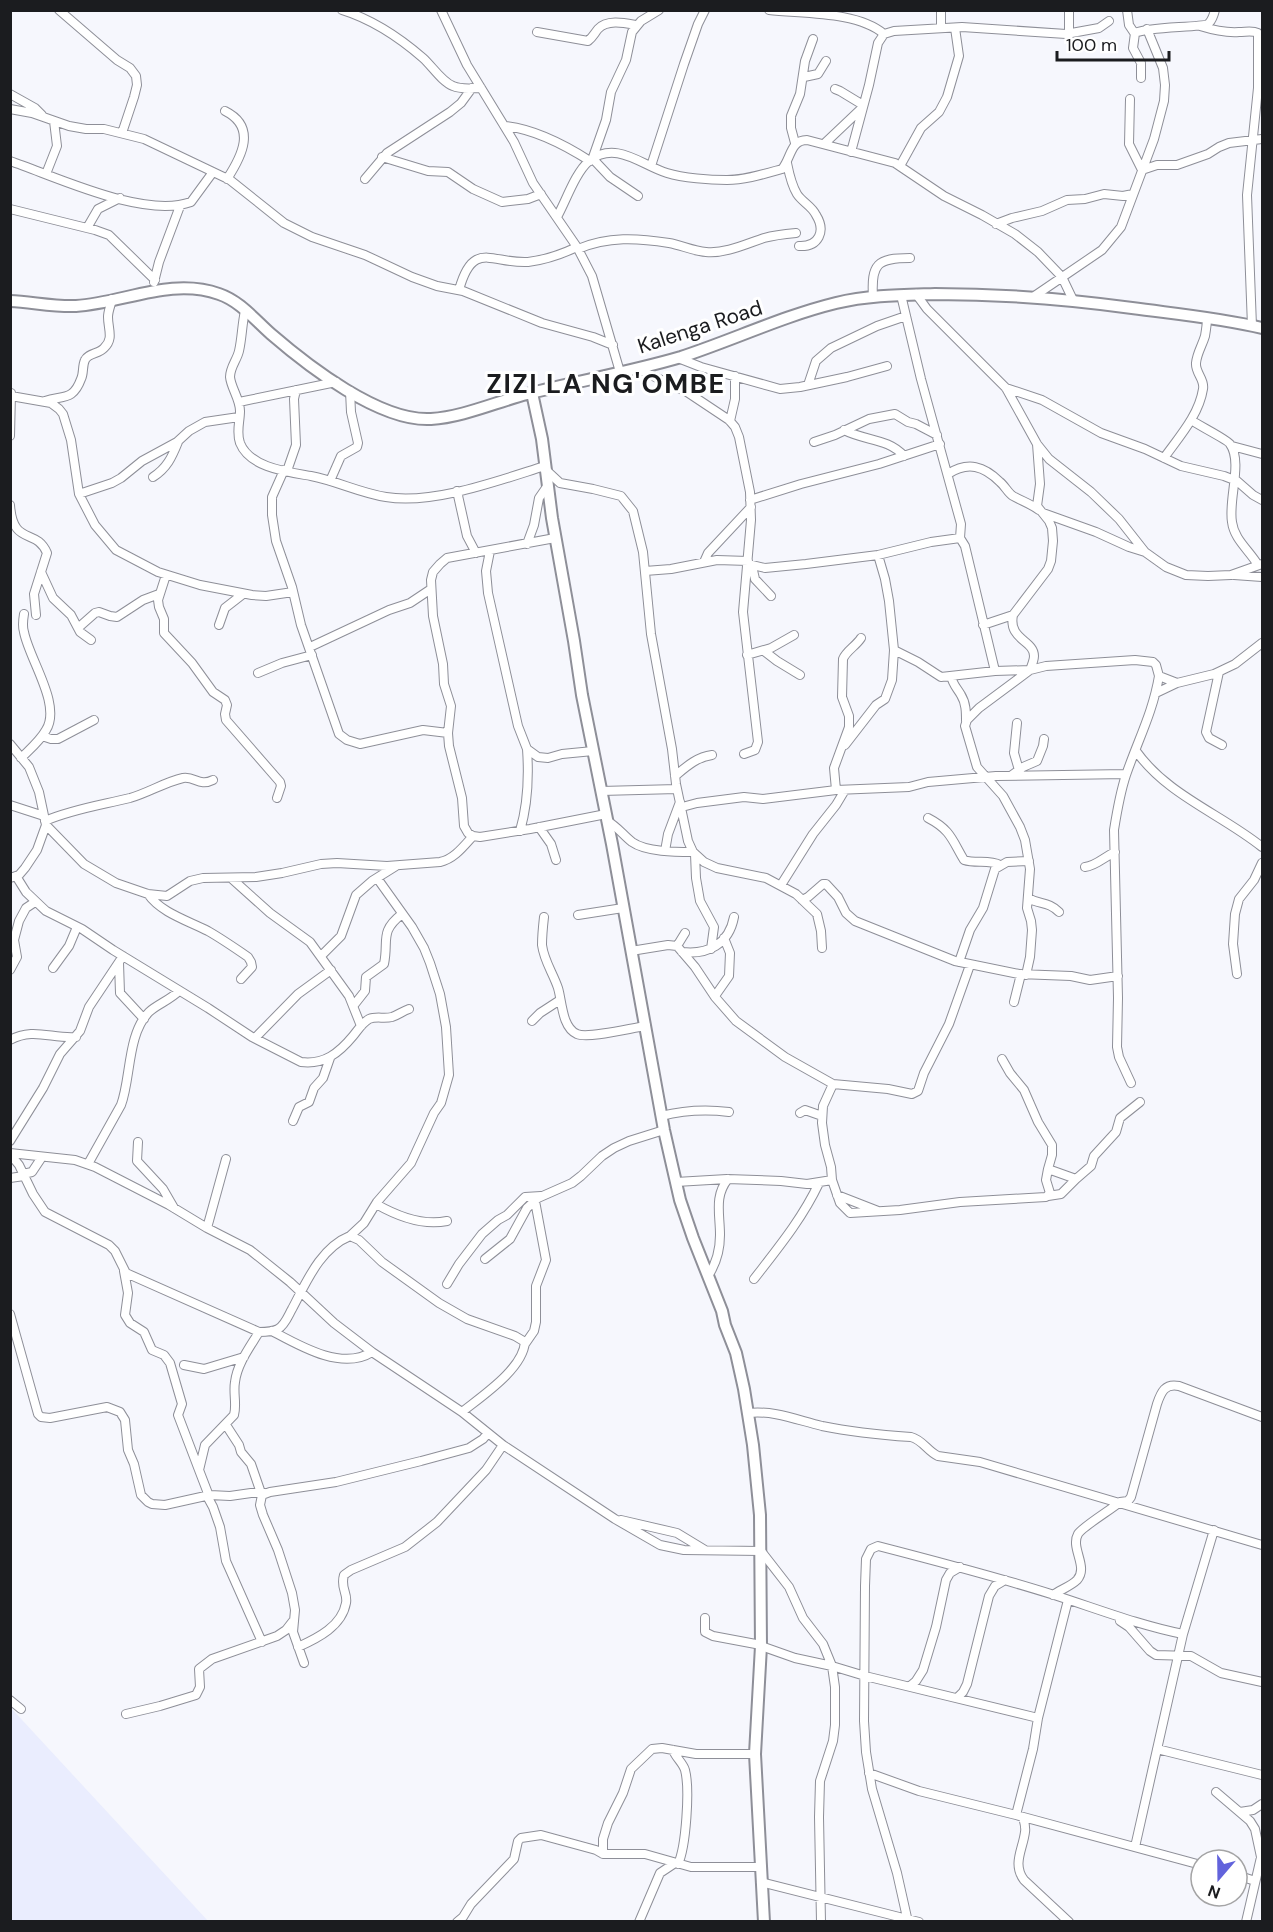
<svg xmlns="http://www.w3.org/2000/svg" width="1273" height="1932" font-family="'DM Sans',sans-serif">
<rect width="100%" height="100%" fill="#f6f7fd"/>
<!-- built -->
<path fill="#eaedfe" d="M10 1708H11L208 1921H11Z"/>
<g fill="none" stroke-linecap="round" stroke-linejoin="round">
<defs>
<path id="street" d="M59 10 117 60 130 68 136 76 137 85 134 97 122 133
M342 10C371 19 400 38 423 58 432 66 442 82 453 86 462 90 472 88 481 88
M441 10 467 65 514 142 533 183 577 247 592 276 620 372
M769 10C802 14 857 11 884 34
M1069 10V34
M1127 10 1129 25 1135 34
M1200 26C1213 30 1226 33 1239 32 1246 32 1252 30 1258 33V88L1247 195 1252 326
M941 28V10
M537 32 588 41C593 37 594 34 598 29 607 19 625 23 636 25
M804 77 818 74 826 61
M1141 78V63L1133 48 1135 33C1150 26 1205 28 1209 23 1212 20 1214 14 1215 10
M835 89 840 91 863 105
M10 94 35 108 42 115
M1130 99 1129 144 1142 170 1157 165H1177L1208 154 1219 147 1229 143 1262 139
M10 109 32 113 69 126 86 129H104L144 139 230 180 284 223 312 237 365 255 412 277 437 286 463 291 542 323 593 337 613 345
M225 111C257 127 242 156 227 179
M505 126C535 129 565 145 590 161
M795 143 791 128V116L800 94 805 61 813 39
M824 144 862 108
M851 152 869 85 878 43 884 34 894 31 962 27 1066 34 1099 28 1109 21
M382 157 428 171 448 172 473 189 502 202 528 199 541 194
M593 159 610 177 638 196
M592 160 606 120 611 92 626 60 632 32 641 21 659 10
M10 161C57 177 144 219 191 202L213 172
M787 163C789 173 791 184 797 194 802 202 812 206 816 215 826 231 819 247 799 246
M651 166 684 64 698 24 705 10
M900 166 921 128 939 112 947 97 959 56 955 28
M46 174 57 146 54 121
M365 179 387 153 450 112 461 103 472 88
M10 209 95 230 109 235 155 280
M557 217C566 201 575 173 589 161 616 140 641 165 667 173 683 178 710 180 727 180 745 180 764 174 782 169 791 159 790 140 807 140L895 163 944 196 982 215 1015 234 1038 252 1062 277 1073 300
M996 224 1012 218 1042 211 1067 200 1085 199 1104 194 1123 196 1133 194
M87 228 98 209 120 198
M578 249C608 236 638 238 669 243 681 245 693 251 706 252 725 254 746 244 764 238 775 235 785 234 796 233
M154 282 159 262 180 206
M459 290C473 239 492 264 528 262 545 260 562 254 577 247
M916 294 927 309 1006 388 1037 444 1049 459 1091 492 1119 519 1145 552 1166 567 1186 575 1208 576 1231 575 1262 564
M901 295 921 379 961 524 960 538
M873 297C871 264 877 258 910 258
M1033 297 1102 250 1121 227 1154 139 1164 101 1165 85 1163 68 1147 29
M245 311C242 324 242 338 239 351 237 360 230 367 230 377 231 388 240 399 240 411 240 422 236 432 240 443 250 468 288 472 311 476 337 481 360 493 386 497 433 505 500 480 545 466
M678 358 701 367 780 389 800 387 847 377 887 366
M638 369 687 392 729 420 735 427 739 437 750 492 751 520 743 612 758 742 755 750 744 754
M808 385 816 361 831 348 877 326 906 316
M1006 388 1042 400 1101 433 1145 449 1181 466 1224 476 1237 481 1253 495 1262 500
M11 396 51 403 59 409 63 414 71 440 79 494 95 525 116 550 158 572 200 585 252 595 266 596 293 592
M45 401C63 395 73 401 81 379 84 373 82 366 85 360 88 353 99 354 104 348 114 339 108 329 108 317 108 311 111 305 112 299
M239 402 336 382
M1191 420C1198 425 1228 440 1230 444 1243 462 1228 500 1232 522 1234 539 1249 550 1258 565
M730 421 735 399V376
M844 430C865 441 888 438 904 456
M10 436 11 393
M814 442 835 435 869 419 895 414 908 422 916 424 937 435
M1232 446 1262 454
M1164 458C1179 437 1199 415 1203 389 1205 379 1195 373 1196 363 1197 353 1202 346 1205 336 1206 330 1207 324 1207 318
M284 470 272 497V515L276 541 292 587 301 625 339 734 347 740 360 744 423 730 448 733
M546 470 560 483 593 489 621 496 633 511 643 552 651 634 672 749 676 784 688 841 693 852 704 862 717 868 766 878 796 894 817 914 821 931 822 948
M287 471 296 445 294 399 296 390
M948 474C968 461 984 466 1000 482 1005 486 1008 493 1013 496 1022 501 1031 504 1039 510
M153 477C167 468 172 457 178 442
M330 481 341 456 357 447 358 443 351 412 350 391
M457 491 467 536 476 553
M79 494 112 483 121 478 142 461 177 442 189 431 205 422 239 417
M750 500 801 484 879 464 940 444
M10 505C13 547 36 527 47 553L34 594 36 615
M1043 513 1096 532 1129 547 1145 552
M555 538 447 558 440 564 433 572 431 580 433 616 443 664 444 684 451 706 448 733 449 746 462 798 464 826 468 833 473 836 480 837 530 829 606 814
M527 544 534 525 539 498 548 485
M490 551 486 571 488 593 518 726 527 749 538 757 548 758 562 754 593 751
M878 555 885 579 889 601 894 650 918 662 941 677 995 671 1030 670 1046 666 1135 660 1153 662 1156 665 1159 676 1177 683 1214 674 1235 664 1262 643
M704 562 708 553 751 507
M748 564 765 568 806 564 878 555 931 542 960 538 965 546 995 671
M752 566 755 579 771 596
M645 571 671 569 717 560 748 561
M41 572 53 598 71 615 80 632 91 640
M166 575 158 600 159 607 164 619V633L192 663 213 692 225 700 227 705 225 714 226 720 280 782 281 786 277 798
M1234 575 1262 577
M219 625 225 608 243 594
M983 625 1013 615
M78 628 95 613 99 612 110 616 117 617 143 600 159 594
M310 647 389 610 410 603 431 589
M764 651 777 661 800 675
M747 655 771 648 794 635
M1219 672 1206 732 1209 738 1222 745
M258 673 282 663 312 655
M951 676C953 685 957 688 961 695 966 703 966 712 966 721
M1156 693 1177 683
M1017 723 1014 753 1019 770
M42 736 51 739H58L94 720
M10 744 29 767 39 792 46 825 37 850 25 868 19 875 10 878
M845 745 876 705 885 699 892 680 894 650
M1136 751C1167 795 1221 814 1262 847
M21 758C30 749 40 741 46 730 62 705 29 659 24 632 22 626 23 620 24 614
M1012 775 1023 767 1037 761 1043 746 1044 739
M675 776C687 766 697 757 712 755
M836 790 834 768 849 727V716L842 697 843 659C846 651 856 646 861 638
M601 791 677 789
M10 805 44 816
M682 807 697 803 744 797 763 799 836 790 909 787 928 782 996 776 1126 774
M928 818C951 830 952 840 964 860 976 864 989 859 1000 865
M45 821C73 809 102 805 130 798 148 793 165 782 183 778 195 776 199 787 213 780
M607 821C617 826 623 835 632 842 646 852 676 852 693 852
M46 825 84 864 116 883 148 894 167 896 190 881 203 878 256 877 282 873 321 864 337 863 387 866 440 862C454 859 463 847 473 836
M539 827 551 844 556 860
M520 831C528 804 529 777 527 749
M665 851 668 834 680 802
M695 854 696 878 700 901 714 927 711 949
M1085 867C1096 866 1104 857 1115 852
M16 876 26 892 46 911 82 929 113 950 208 1008 252 1037 301 1062C324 1065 339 1053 353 1036 358 1030 362 1023 369 1019 376 1016 384 1019 392 1017 398 1015 403 1011 409 1009
M231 878 270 913 310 942 349 996 361 1026
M781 885 813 834 836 805 845 790
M148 894C161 913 189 921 208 931 222 939 235 948 248 957L251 962 252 967 241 979
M1028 898C1040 905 1048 901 1059 912
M802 900 808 897 823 884H826L838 897 846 913 855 921 955 961 1019 974 1071 976 1090 980 1118 976
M578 915 623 908
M544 917C543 926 542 935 542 945 544 961 553 973 558 988 562 1001 562 1028 577 1034 588 1039 631 1028 646 1026
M677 946 685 933
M631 951 668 945 677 946 695 967 715 997 736 1021 785 1057 833 1084 888 1089 912 1094 918 1091 924 1073 949 1024 970 965
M682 952C708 955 729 944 734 917
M321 956 341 936 356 895 372 881 396 866
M959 962 970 930 983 908 995 869 1007 862 1029 861
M119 963 120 993 144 1019
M53 968 69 946 77 927
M10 970 17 957 14 940 19 921 26 908 35 902
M1237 974 1233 944 1235 914 1239 899 1254 880 1262 863
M1026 975 1030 957 1032 930 1031 921 1027 908 1030 869 1025 840 1020 827 1003 796 977 767 965 726 967 720 979 708 1030 670C1032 665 1034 660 1034 656 1034 640 1008 640 1013 615L1048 569 1051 561 1053 541 1052 528 1049 521 1037 506 1040 484 1037 444
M715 996 729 976 730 953 724 938
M1014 1002 1021 974
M354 1005 365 991 366 977 384 964C389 940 379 932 402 914
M532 1021 540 1013 560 1000
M255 1038 298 994 331 970
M10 1040C33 1027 52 1039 76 1037
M1002 1059 1010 1073 1024 1090 1038 1122 1052 1145V1155L1048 1169 1076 1179 1091 1166 1094 1156 1116 1132 1120 1118 1140 1102
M1131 1083 1119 1057 1117 1047 1118 998 1114 830C1117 811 1120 793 1126 775 1138 740 1153 712 1159 676
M833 1084 823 1106 822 1123 825 1145 831 1167 832 1180 840 1203 850 1213 900 1210 960 1202 1046 1197 1050 1193 1046 1180 1048 1169
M800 1113 805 1110 822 1116
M661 1116C685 1110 705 1109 729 1112
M293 1121 299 1107 309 1102 314 1088 323 1078 330 1058
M10 1141 43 1088 60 1054 80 1031 89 1007 123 956
M138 1142 137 1161 163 1189 174 1208
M10 1153 75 1160 95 1167 169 1205 207 1228 250 1250 290 1282 334 1323 372 1352 462 1412 503 1445 615 1519 660 1545 684 1550 761 1551 789 1587 803 1618 823 1644 832 1666 835 1687V1725L833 1741 820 1781 819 1817 821 1922
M10 1154 19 1165 33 1194 45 1212 109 1245 115 1251 126 1273 259 1332C266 1332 272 1332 278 1329 285 1325 288 1316 292 1309 306 1283 320 1248 350 1236L359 1240 382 1262 439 1303 467 1319 515 1336 525 1342C523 1369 482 1396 462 1412
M88 1164 121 1105C131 1079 127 1034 149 1012 156 1005 170 1000 179 991
M23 1174 32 1172 42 1157
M10 1178 24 1176
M676 1182 727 1179 781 1181 807 1184 832 1180
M837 1195 878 1211
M1048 1196 1061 1194 1076 1179
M376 1204C397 1216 423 1226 447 1221
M207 1228 226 1159
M350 1236 364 1223 377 1202 411 1163 434 1113 441 1103 449 1075 446 1027 440 994 430 963 424 948 412 927 377 878
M485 1259 510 1239 527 1208 538 1198 572 1183 581 1176 602 1156 614 1148 629 1141 664 1130
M124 1271 128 1293 125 1315 130 1323 144 1332 152 1350 164 1355 170 1363 182 1404 178 1415 199 1470
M708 1276C716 1264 720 1250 720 1235 720 1214 714 1196 728 1179
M754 1279C778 1248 802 1219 819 1183
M447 1284 459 1264 482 1234 498 1220 507 1215 525 1197 541 1196
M10 1314 38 1414 41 1417 50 1418 107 1407 120 1412 125 1420 128 1450 134 1464 141 1495 148 1502 152 1504 165 1505 210 1495 230 1496 251 1493H265
M272 1331C300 1346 342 1371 372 1352
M525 1344 534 1331 536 1322V1286L546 1260 535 1201
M184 1365 204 1369 244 1357
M748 1413C774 1410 797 1420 822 1426 851 1432 881 1435 911 1437 923 1440 927 1451 938 1456L980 1462 1262 1545
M226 1425 239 1445 241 1452 251 1464 261 1493
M207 1496 213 1507 220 1527 226 1561 262 1642
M209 1496 199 1470 205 1445 234 1415C237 1405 233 1393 235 1382 237 1364 250 1347 259 1332
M621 1520 677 1533 705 1550
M1053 1595C1060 1590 1071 1586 1077 1580 1089 1567 1070 1548 1078 1534 1082 1527 1112 1509 1120 1502L1128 1501 1131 1497 1157 1404C1161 1392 1165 1383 1179 1386L1262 1417
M705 1618V1632L713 1636 761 1645
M1120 1621 1129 1627 1150 1651 1156 1655 1191 1656 1221 1673 1262 1682
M761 1646 795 1658 832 1666 865 1676 1038 1718
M298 1647C318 1638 342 1626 346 1603 348 1593 340 1588 344 1575L351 1570 405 1547 437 1522 486 1470 503 1445
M304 1663 293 1632 295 1610 292 1593 278 1550 263 1515 260 1505 262 1495 270 1492 336 1482 421 1461 469 1448 483 1439 488 1433
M910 1686 916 1681 923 1670 936 1627 946 1580 950 1573 960 1567
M958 1697 963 1692 967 1684 989 1596 995 1586 1005 1580
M10 1700 21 1709
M126 1714 160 1706 196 1695 200 1687 199 1669 212 1659 277 1636 286 1630 293 1621
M1157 1749 1262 1775
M673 1750C676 1758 683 1763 685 1770 690 1789 686 1847 678 1864
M869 1773 919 1791 1016 1815 1201 1865
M1216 1792 1250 1821 1255 1829 1261 1857
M1240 1812 1253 1810 1262 1804
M1016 1815 1033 1749 1038 1718 1068 1600
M1023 1817C1024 1821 1026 1827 1025 1832 1023 1849 1012 1864 1024 1880L1069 1922
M1135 1847 1183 1634 1214 1530
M603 1854V1839L608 1823 623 1793 631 1769 652 1749 662 1748 696 1754H755
M1237 1875 1255 1881
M761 1882 919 1922
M457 1922 463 1917 471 1904 514 1859 518 1841 521 1838 541 1835 596 1850 603 1854H645L691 1867H761
M639 1922 660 1873 675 1863
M908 1922 897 1873 872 1789 866 1752 864 1721 865 1586 866 1559 871 1549 878 1546C936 1561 994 1576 1051 1594 1095 1608 1138 1625 1183 1634
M1246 1922 1262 1853"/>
<path id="secondary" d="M10 301C32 302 54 307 76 306 124 303 171 277 219 294 240 301 255 320 271 334 308 366 380 422 431 419 463 417 496 402 527 394 578 381 630 372 681 357 733 340 783 316 836 303 869 295 902 295 935 294 1001 294 1067 299 1132 308 1176 314 1220 318 1262 328
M532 393 542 439 552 518 574 641 582 695 612 844 664 1130 680 1200 693 1238 722 1311 725 1325 736 1353 744 1389 753 1445 760 1515 761 1646 755 1754 764 1922"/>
</defs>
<!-- street casing -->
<use href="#street" stroke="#8e8f98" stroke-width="10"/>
<!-- secondary casing -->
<use href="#secondary" stroke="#8e8f98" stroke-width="14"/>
<!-- street -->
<use href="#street" stroke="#fff" stroke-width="8"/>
<!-- secondary -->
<use href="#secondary" stroke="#fff" stroke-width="10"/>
</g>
<g text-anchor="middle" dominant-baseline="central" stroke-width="6" stroke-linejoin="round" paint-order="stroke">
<!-- street labels -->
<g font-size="21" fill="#1b1c1f" stroke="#fff">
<text transform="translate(700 327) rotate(-18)">Kalenga Road</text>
</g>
<!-- district labels -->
<g font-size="27" font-weight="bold" letter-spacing="1.5" fill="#1b1c1f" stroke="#fff">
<text x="606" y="383">ZIZI LA NG'OMBE</text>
</g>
</g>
<!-- border -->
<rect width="1273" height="1932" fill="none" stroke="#1b1c1f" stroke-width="24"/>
<!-- north arrow -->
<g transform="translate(1219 1878) rotate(200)"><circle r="28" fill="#ffffff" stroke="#a4a4a5" stroke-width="1.5"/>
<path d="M0-4.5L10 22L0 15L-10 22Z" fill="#6263dc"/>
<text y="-9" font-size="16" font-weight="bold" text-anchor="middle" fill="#1b1c1f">N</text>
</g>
<!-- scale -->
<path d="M1057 51v9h112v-9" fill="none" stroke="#1b1c1f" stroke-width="3"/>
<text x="1066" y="51" font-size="18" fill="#1b1c1f" stroke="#ffffff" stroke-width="4.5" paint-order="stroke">100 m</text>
</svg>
